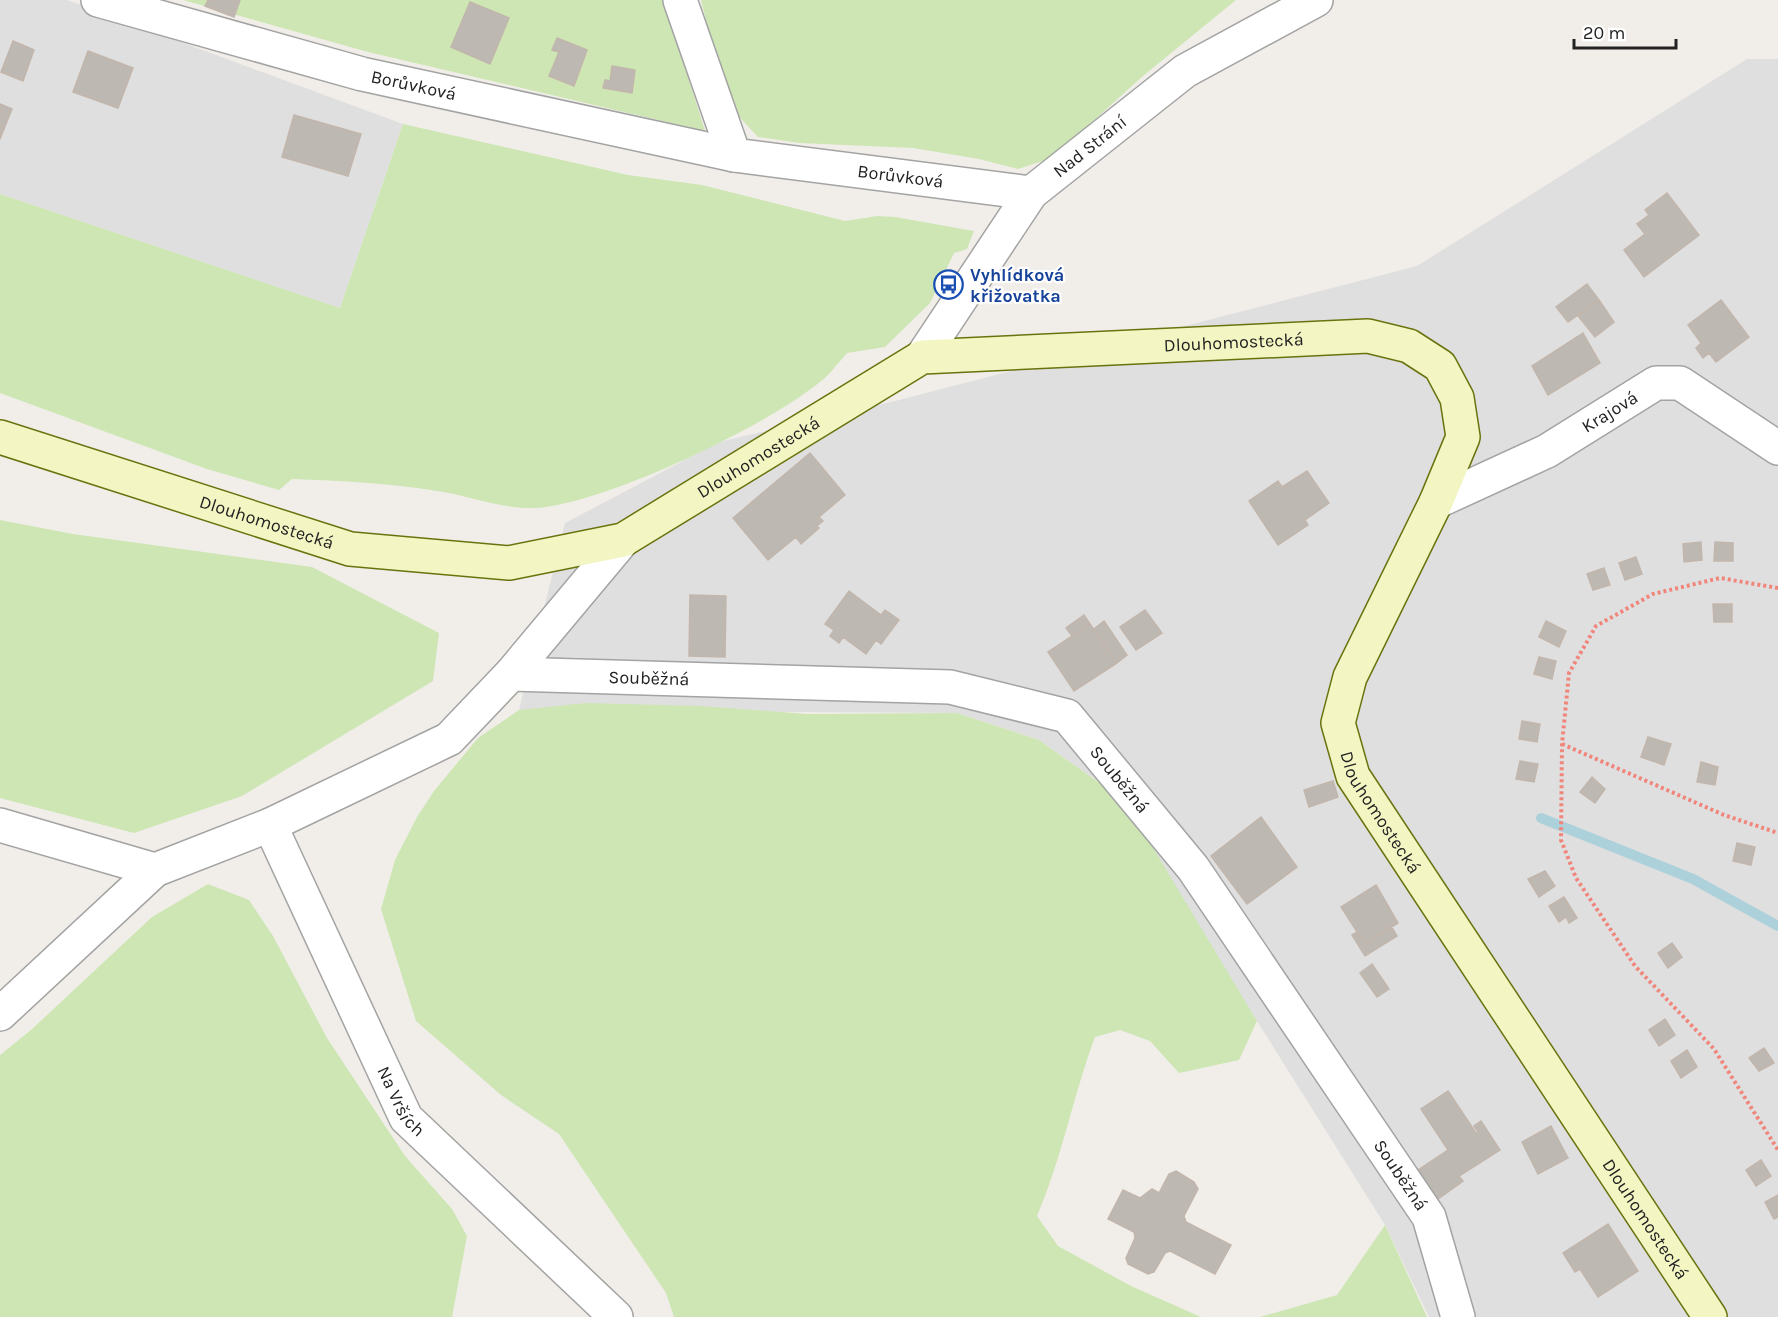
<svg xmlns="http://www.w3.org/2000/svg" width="1778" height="1317" font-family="Karla,sans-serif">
<rect width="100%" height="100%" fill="#f1eee9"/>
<!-- residential -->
<path fill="#e0dfdf" d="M0 0H67L403 124 340 308 0 194Z
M1747 59H1778V1317H1429L1385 1225 1114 793 1039 740 957 713 519 710 565 523 719 442 895 401 1417 266Z"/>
<!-- grass -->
<path fill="#cde6b4" d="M183 0H664L705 131 368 52Z
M701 0H1236L1143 76 1052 158 1018 169 979 159 913 148 800 143 758 137 731 108 715 58Z
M403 124 628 175 702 185 845 221 877 216 895 217 974 231 967 249 954 253 930 303 885 347 847 353C841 360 835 367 829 374 782 420 591 512 526 508 496 507 466 495 437 491 389 483 341 481 292 479L279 490 207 469 0 393V194L340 308Z
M0 520 73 534 312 567 439 633 433 681 242 796 134 833 0 798Z
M586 703 701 706 807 714 957 713 1039 740 1125 801 1257 1021 1239 1060 1179 1073 1150 1041 1120 1030 1095 1037C1073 1096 1062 1158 1037 1216L1058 1246 1131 1286 1201 1317H674L666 1293 559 1134 501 1095 416 1021 381 909 395 860 417 817 434 791 478 738 519 710Z
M208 884 249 900 273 936 327 1038 405 1156 452 1209 467 1236 452 1317H0V1055L31 1030 152 917Z
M1385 1225 1427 1317H1260L1337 1295Z"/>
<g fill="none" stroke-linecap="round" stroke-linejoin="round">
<!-- stream -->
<path stroke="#add1db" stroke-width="10" d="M1541 818 1693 879 1778 926"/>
</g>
<!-- building -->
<path fill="#beb8b2" stroke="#c2b6ac" stroke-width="1.5" d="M208 0H240L234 17 205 6Z
M470 2 509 18 490 64 451 47Z
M557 38 587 50 574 86 549 76 559 52 552 50Z
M13 41 34 50 23 81 1 72Z
M88 51 133 68 118 108 73 92Z
M612 66 635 70 632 93 603 88 605 80 610 81Z
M0 104 12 109 0 139Z
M294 115 361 134 348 176 282 157Z
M1667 193 1699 235 1644 277 1624 250 1645 234 1637 224 1649 215 1645 210Z
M1587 284 1599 300 1568 322 1556 307Z
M1599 300 1614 322 1595 337 1578 316Z
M1721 300 1749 337 1716 362 1709 353 1703 358 1696 348 1701 343 1688 325Z
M1583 333 1600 363 1548 395 1532 366Z
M810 453 845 495 819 517 823 521 817 526 819 528 801 544 796 537 768 560 733 518Z
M1307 471 1329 503 1305 520 1308 525 1278 545 1249 501 1278 481 1282 487Z
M1701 542 1702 560 1684 562 1683 544Z
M1715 542 1733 543V561H1714Z
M1636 557 1642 574 1625 580 1619 563Z
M1604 568 1610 585 1593 590 1587 574Z
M849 591 881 615 885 610 899 620 881 644 876 640 866 654 843 637 839 643 830 636 834 630 825 624Z
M690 595 726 596 725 657 689 656Z
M1713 604H1732V622H1714Z
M1145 610 1162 633 1136 650 1120 627Z
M1084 615 1090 624 1072 636 1066 628Z
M1104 621 1127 655 1117 663 1094 629Z
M1546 621 1566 631 1559 647 1539 637Z
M1090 624 1117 663 1074 691 1048 652Z
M1539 657 1556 661 1552 679 1534 674Z
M1522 721 1540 724 1537 742 1519 739Z
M1648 737 1671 744 1664 765 1641 757Z
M1520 761 1538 764 1534 782 1516 779Z
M1701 762 1718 767 1715 785 1697 782Z
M1592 777 1605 789 1595 803 1580 792Z
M1333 781 1338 797 1309 807 1304 790Z
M1261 817 1297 867 1247 904 1211 856Z
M1737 843 1755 847 1751 865 1733 861Z
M1545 871 1555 886 1539 897 1528 879Z
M1376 885 1398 923 1365 944 1341 907Z
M1564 897 1577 918 1569 923 1566 917 1559 922 1549 906Z
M1391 926 1397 936 1365 956 1352 935 1357 932 1365 944Z
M1672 943 1682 957 1668 968 1658 953Z
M1372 964 1389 989 1377 997 1360 973Z
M1665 1019 1675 1035 1659 1046 1649 1030Z
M1764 1048 1774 1063 1759 1071 1749 1058Z
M1687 1050 1697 1067 1681 1078 1671 1061Z
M1448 1091 1476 1133 1478 1132 1474 1126 1481 1121 1500 1150 1459 1176 1463 1181 1434 1202 1415 1172 1448 1150 1421 1109Z
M1551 1126 1568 1158 1538 1174 1522 1142Z
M1761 1160 1771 1176 1756 1186 1746 1170Z
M1176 1171 1194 1182 1198 1189 1184 1216 1186 1222 1231 1245 1215 1274 1170 1251 1165 1253 1154 1272 1148 1274 1128 1264 1126 1258 1135 1238 1134 1232 1108 1219 1123 1190 1140 1198 1152 1189 1159 1193 1169 1174Z
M1778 1195V1217L1774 1219 1765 1202Z
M1608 1224 1638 1271 1598 1297 1580 1269 1575 1272 1563 1253Z"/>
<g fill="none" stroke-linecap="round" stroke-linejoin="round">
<defs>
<g id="street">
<path id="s1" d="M98 0 362 74 734 155"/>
<path id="s2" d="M680 0 734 155 1031 193"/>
<path id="s3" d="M922 357 1031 193 1185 71 1316 0"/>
<path id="s4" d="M1436 502 1547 451 1656 383H1680L1778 448"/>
<path id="s5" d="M511 674 950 687 1067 716 1193 868 1429 1217 1458 1317"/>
<path d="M0 825 155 870"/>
<path id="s6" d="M270 825 406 1118 616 1317"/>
<path d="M0 1014 155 870 270 825 449 739 511 674 623 540"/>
</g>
<g id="secondary">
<path id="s7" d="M0 437 350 549 509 563 623 540 922 357 1368 336 1409 346 1440 366 1457 398 1463 437 1436 502 1350 677 1338 723 1353 776 1710 1317"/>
</g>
</defs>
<!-- street casing -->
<use href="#street" stroke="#a3a3a3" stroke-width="36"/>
<!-- secondary casing -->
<use href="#secondary" stroke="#69730e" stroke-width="36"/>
<!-- path -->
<path stroke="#f0867b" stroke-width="4" stroke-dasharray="3 3" stroke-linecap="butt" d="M1778 588 1720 578 1653 594 1596 626 1569 673 1562 744 1561 840 1576 878 1635 966 1714 1049 1778 1150
M1562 744 1724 815 1778 833"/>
<!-- street -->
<use href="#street" stroke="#fff" stroke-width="33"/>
<!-- secondary -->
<use href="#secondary" stroke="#f3f6c3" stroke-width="33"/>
</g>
<!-- icons -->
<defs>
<symbol id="bus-ring" viewBox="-11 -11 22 22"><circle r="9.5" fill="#fff" stroke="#1a4fb4" stroke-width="1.5"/><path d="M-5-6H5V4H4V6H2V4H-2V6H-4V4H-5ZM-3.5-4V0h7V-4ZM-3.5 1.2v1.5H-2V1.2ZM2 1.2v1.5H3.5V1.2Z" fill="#1a4fb4"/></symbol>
</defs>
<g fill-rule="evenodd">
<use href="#bus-ring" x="932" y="268" width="33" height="33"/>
</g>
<g text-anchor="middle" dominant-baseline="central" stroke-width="4.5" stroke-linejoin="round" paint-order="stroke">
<!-- street labels -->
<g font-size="18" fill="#222" stroke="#fff">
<text stroke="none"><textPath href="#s1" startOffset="327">Borůvková</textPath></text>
<text stroke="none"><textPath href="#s3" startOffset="272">Nad Strání</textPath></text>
<text stroke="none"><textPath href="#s2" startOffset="332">Borůvková</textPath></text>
<text stroke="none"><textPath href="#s7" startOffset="1306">Dlouhomostecká</textPath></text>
<text stroke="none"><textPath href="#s4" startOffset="196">Krajová</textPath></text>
<text stroke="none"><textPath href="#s7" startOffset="802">Dlouhomostecká</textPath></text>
<text stroke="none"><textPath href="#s7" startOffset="280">Dlouhomostecká</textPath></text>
<text stroke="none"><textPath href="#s5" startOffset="138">Souběžná</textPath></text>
<text stroke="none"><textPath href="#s5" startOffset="642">Souběžná</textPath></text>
<text stroke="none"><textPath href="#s7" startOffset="2008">Dlouhomostecká</textPath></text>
<text stroke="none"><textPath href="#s6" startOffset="306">Na Vrších</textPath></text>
<text stroke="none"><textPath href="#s5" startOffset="1128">Souběžná</textPath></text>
<text stroke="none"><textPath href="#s7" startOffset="2494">Dlouhomostecká</textPath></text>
</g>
<!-- transit labels -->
<g font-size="18" font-weight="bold" fill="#164399" stroke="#fff" text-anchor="start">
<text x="970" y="275">Vyhlídková<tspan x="970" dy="21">křižovatka</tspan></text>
</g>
</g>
<!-- scale -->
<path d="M1574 39v9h102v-9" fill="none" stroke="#222222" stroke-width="3"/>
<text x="1583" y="39" font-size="18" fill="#222222" stroke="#ffffff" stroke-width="4.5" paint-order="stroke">20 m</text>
</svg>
